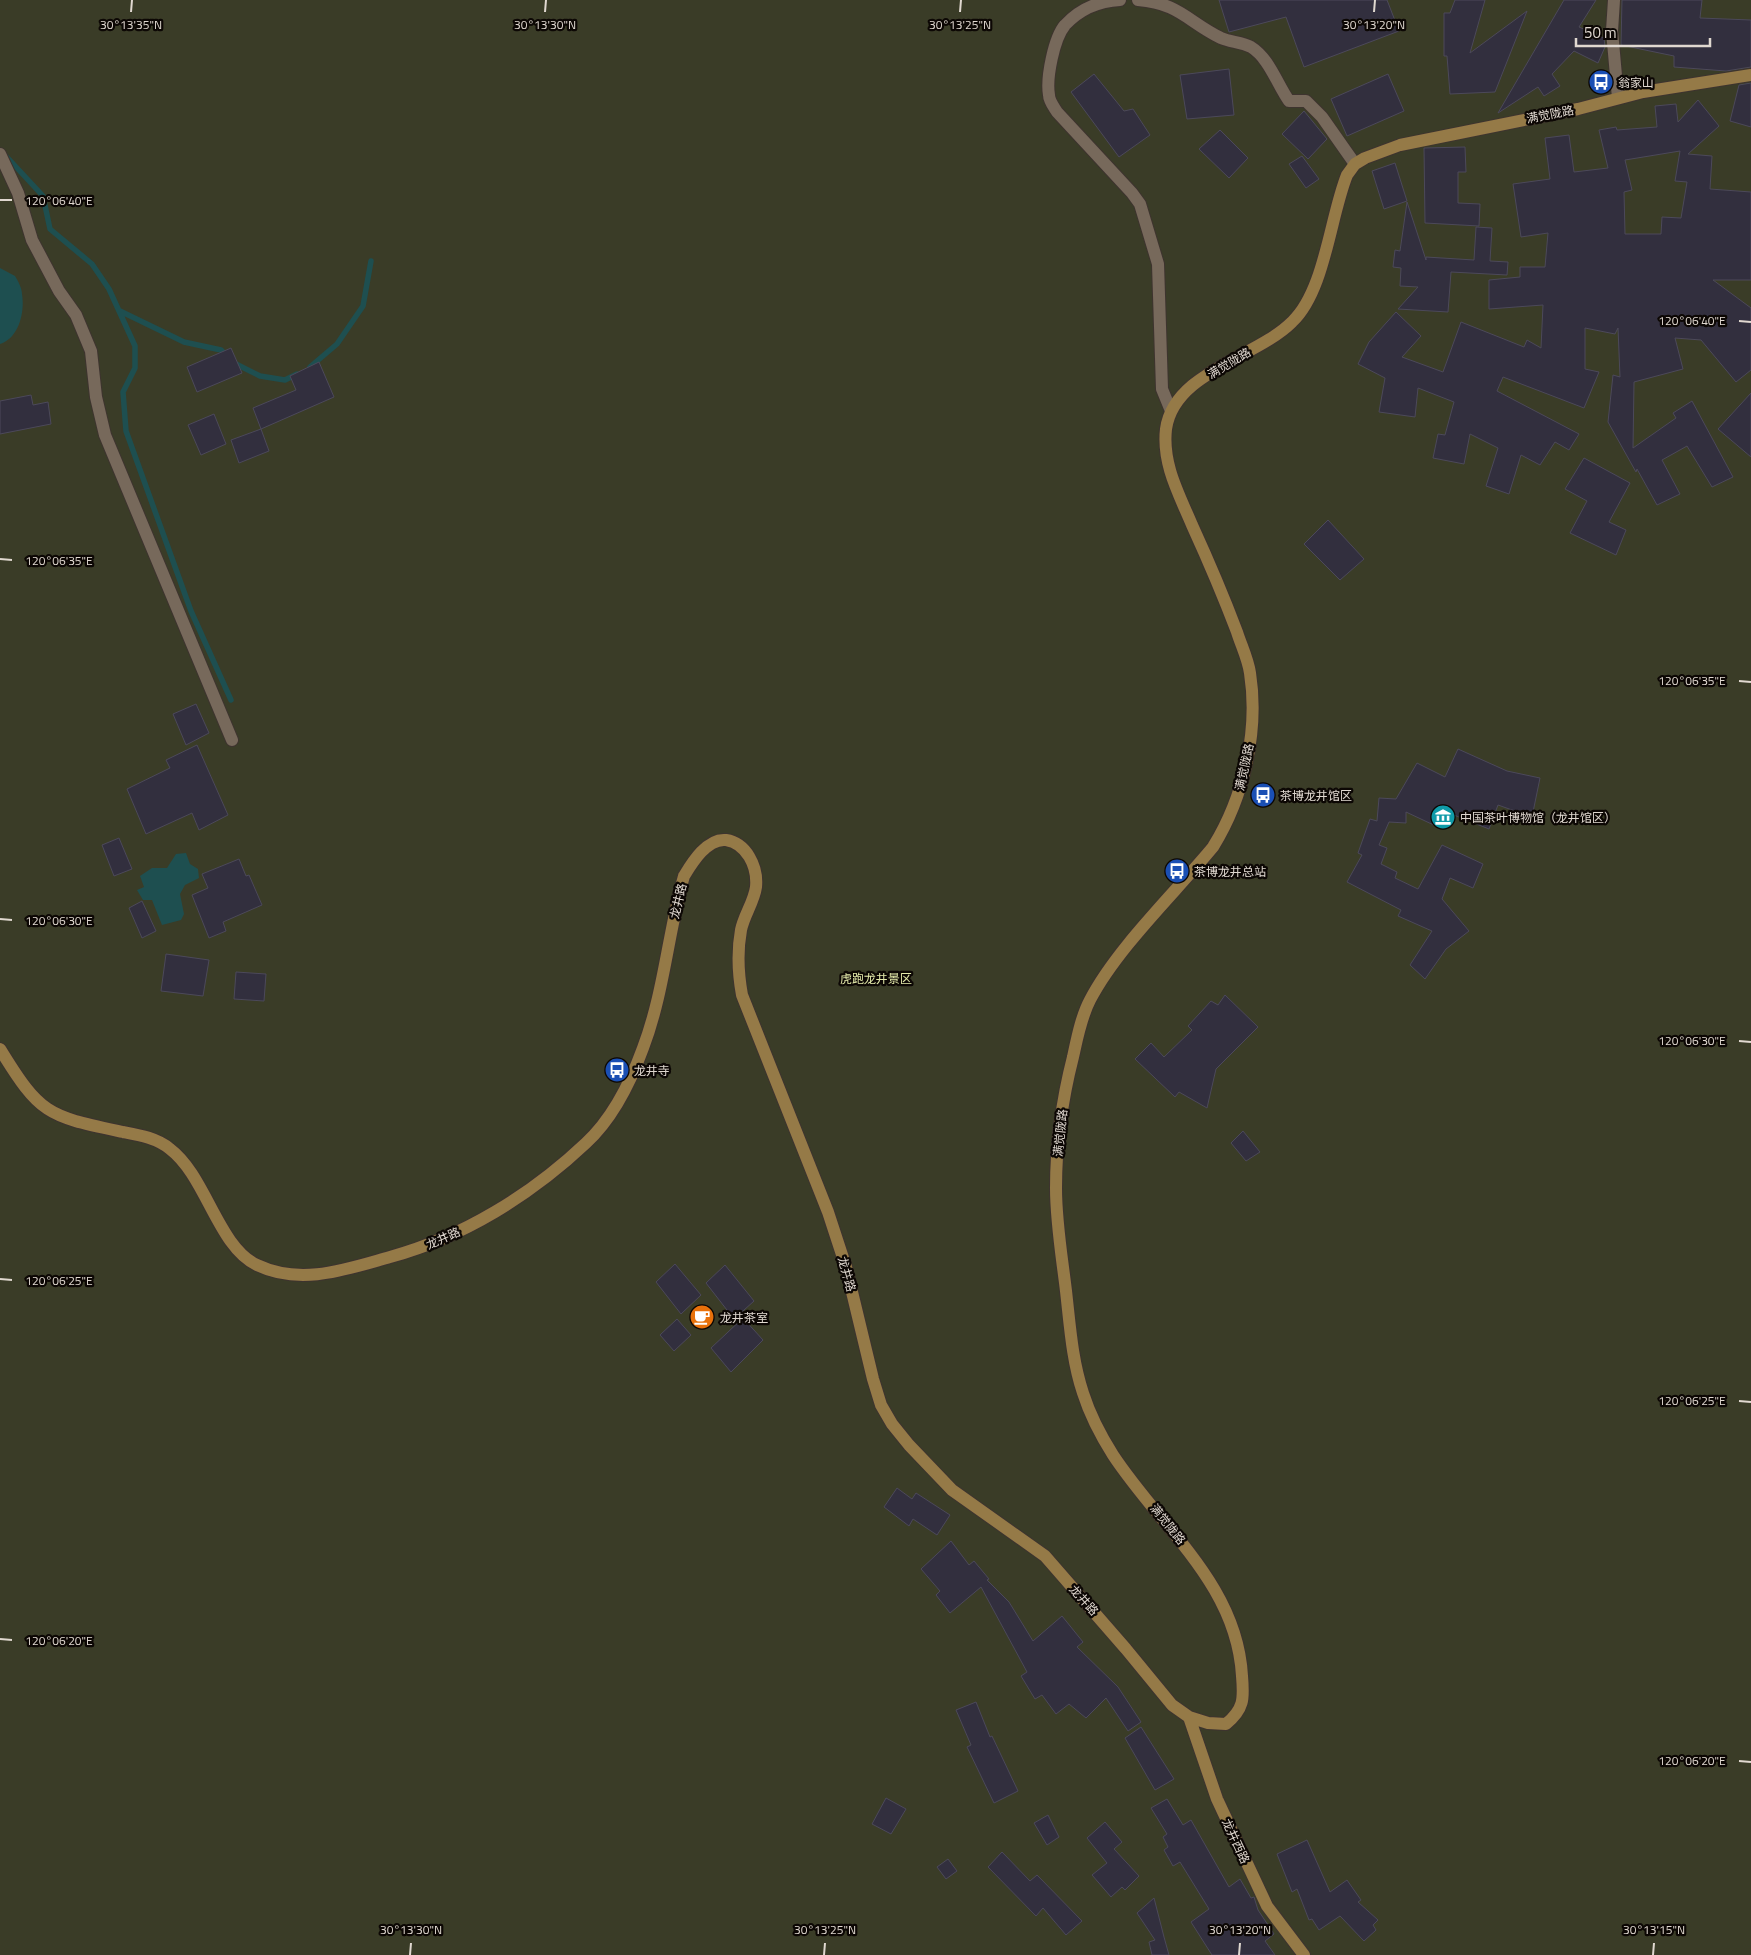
<svg xmlns="http://www.w3.org/2000/svg" width="1751" height="1955" font-family="'Titillium Web','Noto Sans SC',sans-serif">
<rect width="100%" height="100%" fill="#271c10"/>
<!-- green -->
<path fill="#3a3c27" d="M0 0H1751V1955H0Z"/>
<!-- water -->
<path fill="#1e4f50" d="M0 268 15 276C18 281 22 288 22 294 25 312 19 338 0 344Z
M186 853 190 864 198 869 199 878 185 885 180 894 184 914 181 920 162 925 152 900H143L137 890 144 887 140 876 152 868H167L176 854Z"/>
<g fill="none" stroke-linecap="round" stroke-linejoin="round">
<!-- stream -->
<path stroke="#1e4f50" stroke-width="5.5" d="M4 154 43 196 50 229 92 264 109 289 135 346V368L123 392 126 431 191 611 231 700
M120 311 184 342 221 350 227 356
M234 363 260 376 285 380 297 374
M310 367 337 344 363 306 371 261"/>
</g>
<!-- building -->
<path fill="#322f3e" stroke="#4c495a" fill-rule="evenodd" d="M1219 0H1387L1399 31 1304 67 1286 17 1229 32Z
M1455 0H1485L1470 53 1527 11 1495 92 1450 94 1447 56H1444V13H1450Z
M1564 0H1596L1579 27 1604 38 1605 47 1598 63 1574 51 1552 74 1560 86 1544 96 1538 87 1498 113Z
M1622 0H1702L1700 18 1751 20V67L1726 71 1674 67V56L1621 45Z
M1229 69 1234 115 1187 119 1180 75Z
M1094 74 1124 111 1133 109 1150 135 1119 157 1071 92Z
M1388 74 1404 111 1347 136 1331 99Z
M1751 83V127L1730 121 1739 85Z
M1698 100 1719 126 1688 154 1712 156 1710 189 1751 192V280H1713L1751 308V370L1736 382 1701 340 1675 338 1683 369 1634 382 1633 448 1676 418 1673 413 1692 401 1733 477 1712 487 1687 446 1662 460 1680 494 1657 505 1637 469 1636 472 1608 422 1613 375 1620 377 1618 328 1615 334 1585 328V369L1599 372 1584 408 1503 377 1497 391 1579 434 1569 450 1555 442 1540 465 1521 455 1509 494 1486 486 1498 448 1470 434 1464 464 1433 458 1438 434 1445 435 1454 402 1418 388 1415 417 1379 412 1385 378 1358 364 1369 342 1396 312 1421 336 1402 357 1443 372 1461 322 1524 347 1527 340 1541 348 1543 305 1489 309V280L1520 277V267H1545L1548 233 1521 237 1513 184 1550 179 1545 138 1569 135 1574 172 1608 168 1599 130 1616 127 1617 130 1657 127 1655 106 1676 104 1678 122ZM1680 151 1675 181 1687 182 1681 218 1662 217 1661 234H1625L1624 192 1632 190 1625 160Z
M1304 111 1327 139 1308 159 1282 134Z
M1220 130 1248 158 1229 178 1199 149Z
M1465 147 1466 172H1458V203L1480 204 1479 226 1425 223 1424 148Z
M1302 156 1319 179 1306 188 1289 164Z
M1395 163 1407 201 1384 209 1372 171Z
M1407 202 1426 260V257L1474 260 1476 227 1492 228 1490 261 1508 262 1507 275 1451 272 1448 312 1398 309 1418 287 1400 286 1401 268 1393 267 1395 250 1400 251Z
M231 348 242 373 197 392 187 367Z
M319 362 334 397 261 429 253 408 296 390 290 376Z
M1751 393V457L1718 429Z
M31 395 33 405 48 402 51 424 0 434V401Z
M214 414 226 444 201 455 188 425Z
M261 429 269 451 239 463 231 440Z
M1584 458 1630 483 1609 522 1626 530 1616 555 1570 533 1587 501 1565 489Z
M1328 520 1364 559 1340 580 1304 544Z
M196 704 209 733 186 745 173 714Z
M197 745 228 815 199 830 192 813 146 834 127 789 170 768 166 760Z
M1458 749 1507 771 1540 778 1532 817 1498 805 1489 829 1444 811 1438 827 1406 812V823L1389 822 1379 845 1387 848 1381 864 1397 872 1395 878 1418 889 1442 845 1483 864 1473 888 1450 878 1442 899 1469 931 1446 949 1425 979 1410 965 1432 931 1398 916 1401 910 1347 882 1362 855 1358 853 1370 819 1377 821 1379 798 1396 799 1417 763 1445 777Z
M119 838 132 869 114 876 102 845Z
M239 859 246 876 249 875 262 905 223 922 226 931 209 938 192 895 208 888 202 874Z
M142 901 156 931 142 938 129 908Z
M166 954 209 960 203 996 161 991Z
M236 972 266 974 264 1001 234 999Z
M1225 995 1258 1027 1216 1069 1207 1108 1179 1092 1175 1097 1135 1059 1151 1043 1164 1057 1192 1030 1188 1026 1211 1001 1218 1005Z
M1243 1131 1260 1152 1246 1161 1231 1143Z
M675 1264 701 1295 681 1314 656 1282Z
M725 1265 754 1301 734 1319 706 1283Z
M743 1318 763 1340 731 1372 711 1348Z
M677 1319 691 1335 674 1351 660 1335Z
M897 1488 912 1499 916 1493 950 1515 937 1535 913 1519 909 1526 884 1507Z
M951 1541 969 1565 974 1561 989 1579 987 1580 1009 1602 1033 1641 1062 1616 1083 1642 1077 1647 1118 1687 1141 1722 1128 1731 1106 1698 1086 1718 1069 1704 1056 1714 1042 1695 1035 1699 1021 1676 1027 1672 981 1587 950 1613 936 1595 940 1591 921 1569Z
M976 1702 990 1737 992 1736 1018 1791 994 1803 967 1747 971 1745 956 1710Z
M1141 1727 1174 1779 1155 1790 1125 1738Z
M886 1798 906 1809 891 1834 872 1824Z
M1167 1799 1183 1825 1191 1820 1229 1887 1240 1879 1251 1898 1254 1897 1258 1910 1274 1934 1265 1941 1275 1955H1212L1191 1922 1209 1909 1180 1862 1173 1866 1164 1850 1168 1847 1163 1837 1167 1834 1151 1808Z
M1048 1815 1059 1837 1047 1845 1034 1823Z
M1105 1822 1122 1842 1114 1849 1139 1876 1125 1890 1122 1887 1111 1897 1092 1875 1107 1863 1087 1838Z
M1307 1840 1330 1892 1347 1880 1361 1900 1358 1902 1378 1920 1373 1925 1376 1930 1364 1941 1340 1916 1319 1930 1312 1919 1309 1920 1297 1889 1292 1892 1277 1854Z
M1002 1852 1030 1881 1037 1875 1082 1921 1066 1935 1043 1908 1036 1916 988 1867Z
M948 1859 957 1871 946 1879 937 1867Z
M1154 1898 1164 1937 1169 1955H1152L1149 1942 1155 1940 1137 1913Z"/>
<g fill="none" stroke-linecap="round" stroke-linejoin="round">
<defs>
<path id="street" d="M1120 0C1099 1 1080 9 1065 25 1054 38 1046 78 1049 95 1049 101 1054 107 1057 112L1132 193 1140 204 1158 264 1162 389 1171 411
M1138 0C1179 3 1188 22 1221 38 1230 42 1242 42 1251 47 1269 58 1277 84 1289 101H1306L1322 117 1355 164
M1614 0 1612 31 1618 98
M0 154 18 193 32 240 59 291 76 315 91 351 96 397 105 435 232 740"/>
<path id="secondary" d="M0 1049C41 1116 48 1116 123 1132 139 1135 157 1138 170 1149 206 1176 218 1247 257 1265 301 1286 347 1269 390 1257 463 1237 531 1195 586 1143 612 1119 631 1081 643 1048 664 993 668 933 684 876 692 863 707 838 726 840 746 843 758 866 756 887 754 902 744 915 741 930 737 952 738 973 742 995L828 1212 846 1267 873 1379 881 1405 892 1424 909 1445 952 1490 1045 1556 1126 1649 1172 1705 1189 1717 1208 1723 1226 1724C1244 1709 1244 1699 1242 1676 1237 1584 1161 1528 1113 1455 1101 1436 1090 1415 1083 1393 1072 1360 1070 1326 1066 1291 1062 1257 1056 1223 1056 1188 1056 1144 1062 1100 1073 1057 1077 1039 1081 1017 1090 1000 1117 948 1175 893 1213 847 1244 797 1259 731 1250 673 1248 659 1241 645 1237 632 1223 595 1208 560 1192 525 1179 494 1162 464 1166 429 1174 372 1256 358 1292 322 1325 291 1330 217 1347 175L1355 164 1365 158 1400 145 1578 109 1643 92 1751 75
M1189 1717 1217 1799 1267 1906 1304 1955"/>
</defs>
<!-- street casing -->
<use href="#street" stroke="#3e342f" stroke-width="14"/>
<!-- secondary casing -->
<use href="#secondary" stroke="#3e342f" stroke-width="14"/>
<!-- street -->
<use href="#street" stroke="#77695b" stroke-width="12"/>
<!-- secondary -->
<use href="#secondary" stroke="#957a47" stroke-width="12"/>
</g>
<!-- ticks -->
<path fill="none" stroke="#e0d8d0" stroke-width="2" d="M131 12 132 0M545 12 546 0M960 12 961 0M1374 12 1375 0M0 200H12M1739 321 1751 322M0 559 12 560M1739 681 1751 682M0 919 12 920M1739 1041 1751 1042M0 1279 12 1280M1739 1401 1751 1402M0 1639 12 1640M1739 1761 1751 1762M410 1955 411 1943M824 1955 825 1943M1239 1955 1240 1943M1653 1955 1654 1943"/>
<!-- icons -->
<defs>
<symbol id="bus-disc" viewBox="-11 -11 22 22"><circle r="9.5" fill="#1a4fb4" stroke="#0c0704"/><path d="M-5-6H5V4H4V6H2V4H-2V6H-4V4H-5ZM-3.5-4V0h7V-4ZM-3.5 1.2v1.5H-2V1.2ZM2 1.2v1.5H3.5V1.2Z" fill="#fff"/></symbol>
<symbol id="museum-disc" viewBox="-11 -11 22 22"><circle r="9.5" fill="#0f9aa8" stroke="#0c0704"/><path d="M0-6L6-3V-2H-6V-3ZM-5-1h2V3h-2ZM-1-1h2V3h-2ZM3-1h2V3H3ZM-6 4H6V6H-6Z" fill="#fff"/></symbol>
<symbol id="cafe-disc" viewBox="-11 -11 22 22"><circle r="9.5" fill="#e8710a" stroke="#0c0704"/><path d="M-5.5-4.5H6V0H3Q3 3.5 0 3.5H-2.5Q-5.5 3.5-5.5 0ZM3-3.2v2h1.7v-2ZM-6 4.5H4V6H-6Z" fill="#fff"/></symbol>
</defs>
<g fill-rule="evenodd">
<use href="#bus-disc" x="1587" y="68" width="28" height="28"/>
<use href="#bus-disc" x="1249" y="781" width="28" height="28"/>
<use href="#museum-disc" x="1429" y="803" width="28" height="28"/>
<use href="#bus-disc" x="1163" y="857" width="28" height="28"/>
<use href="#bus-disc" x="603" y="1056" width="28" height="28"/>
<use href="#cafe-disc" x="688" y="1303" width="28" height="28"/>
</g>
<g text-anchor="middle" dominant-baseline="central" stroke-width="4.5" stroke-linejoin="round" paint-order="stroke">
<!-- poi labels -->
<g font-size="12" fill="#e0d8d0" stroke="#0c0704" text-anchor="start">
<text x="1618" y="82">翁家山</text>
<text x="1280" y="795">茶博龙井馆区</text>
<text x="1460" y="817">中国茶叶博物馆（龙井馆区）</text>
<text x="1194" y="871">茶博龙井总站</text>
<text x="634" y="1070">龙井寺</text>
<text x="720" y="1317">龙井茶室</text>
</g>
<!-- street labels -->
<g font-size="12" fill="#e0d8d0" stroke="#0c0704">
<text transform="translate(1550 114) rotate(-11)">满觉陇路</text>
<text transform="translate(1229 363) rotate(-31)">满觉陇路</text>
<text transform="translate(1244 767) rotate(-78)">满觉陇路</text>
<text transform="translate(678 901) rotate(-77)">龙井路</text>
<text transform="translate(1060 1133) rotate(-84)">满觉陇路</text>
<text transform="translate(443 1238) rotate(-24)">龙井路</text>
<text transform="translate(847 1274) rotate(74)">龙井路</text>
<text transform="translate(1168 1524) rotate(51)">满觉陇路</text>
<text transform="translate(1084 1600) rotate(48)">龙井路</text>
<text transform="translate(1236 1841) rotate(65)">龙井西路</text>
</g>
<!-- park labels -->
<g font-size="12" fill="#e4eaab" stroke="#0c0704">
<text x="876" y="978">虎跑龙井景区</text>
</g>
</g>
<g font-size="12" text-anchor="middle" fill="#e0d8d0" stroke="#0c0704" stroke-width="4.5" stroke-linejoin="round" paint-order="stroke">
<text x="131" y="29">30°13'35"N</text>
<text x="545" y="29">30°13'30"N</text>
<text x="960" y="29">30°13'25"N</text>
<text x="1374" y="29">30°13'20"N</text>
<text x="59" y="205">120°06'40"E</text>
<text x="1692" y="325">120°06'40"E</text>
<text x="59" y="565">120°06'35"E</text>
<text x="1692" y="685">120°06'35"E</text>
<text x="59" y="925">120°06'30"E</text>
<text x="1692" y="1045">120°06'30"E</text>
<text x="59" y="1285">120°06'25"E</text>
<text x="1692" y="1405">120°06'25"E</text>
<text x="59" y="1645">120°06'20"E</text>
<text x="1692" y="1765">120°06'20"E</text>
<text x="411" y="1934">30°13'30"N</text>
<text x="825" y="1934">30°13'25"N</text>
<text x="1240" y="1934">30°13'20"N</text>
<text x="1654" y="1934">30°13'15"N</text>
</g>
<!-- scale -->
<path d="M1576 38v8h134v-8" fill="none" stroke="#e0d8d0" stroke-width="2.5"/>
<text x="1584" y="38" font-size="15" fill="#e0d8d0" stroke="#0c0704" stroke-width="4" paint-order="stroke">50 m</text>
</svg>
